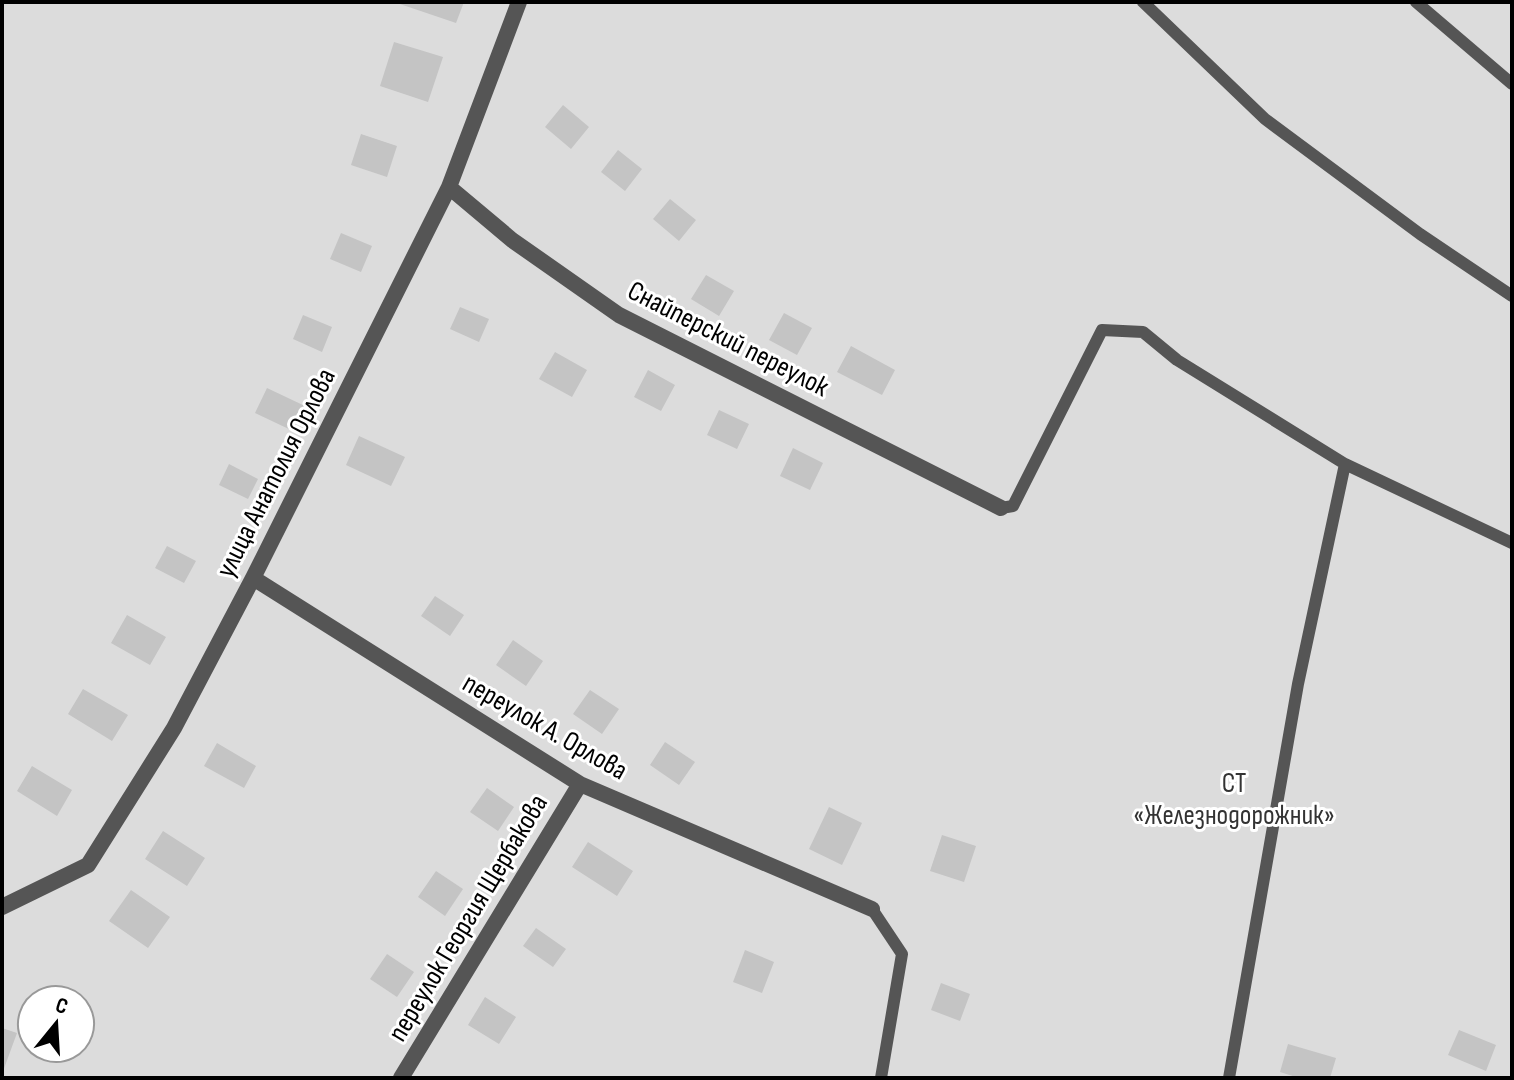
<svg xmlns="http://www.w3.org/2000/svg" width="1514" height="1080" font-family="'Sofia Sans Condensed',sans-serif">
<rect width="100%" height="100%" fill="#fff"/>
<!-- green -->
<path fill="#dcdcdc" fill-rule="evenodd" d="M2 2H1512V1078H2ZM32 1000H80V1048H32Z"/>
<!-- building -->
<path fill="#c4c4c4" d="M394 2H464L456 23Z
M394 42 443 57 428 102 380 86Z
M563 105 589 127 571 149 545 127Z
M361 134 397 146 387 177 351 165Z
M618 150 642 169 625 191 601 172Z
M670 199 696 220 679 241 653 219Z
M341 233 372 246 361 272 330 259Z
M706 275 734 291 719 316 691 299Z
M460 307 489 319 479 342 450 329Z
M784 313 812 328 797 355 769 340Z
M303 315 332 327 322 352 293 339Z
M851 346 895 370 882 395 837 372Z
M555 352 587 370 572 397 539 379Z
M648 370 675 385 661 411 634 397Z
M267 388 305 406 293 431 255 413Z
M719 410 749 424 737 449 707 435Z
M359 436 405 457 391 486 346 465Z
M793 448 823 463 810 490 780 476Z
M229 464 258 479 248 499 219 485Z
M167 546 196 561 184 583 155 568Z
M435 596 464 615 450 636 421 616Z
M127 615 166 637 150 665 111 643Z
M513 640 543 661 526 686 496 665Z
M83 689 128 715 112 741 68 714Z
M590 690 619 709 602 734 573 714Z
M665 742 695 762 679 785 650 765Z
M217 743 256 766 244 788 204 766Z
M32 766 72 790 57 816 17 791Z
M487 788 514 807 498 831 470 812Z
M829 807 862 823 842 865 809 849Z
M163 831 205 858 187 886 145 859Z
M942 835 976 846 964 882 930 871Z
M588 842 633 871 617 896 572 867Z
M436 871 463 889 445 916 418 897Z
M131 890 170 917 148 948 109 921Z
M536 928 566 949 553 967 523 946Z
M745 950 774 962 762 993 733 982Z
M387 954 414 972 397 997 370 979Z
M941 983 970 994 960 1021 931 1010Z
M485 997 516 1017 499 1044 468 1025Z
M2 1028 17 1033 2 1074Z
M1459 1030 1496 1045 1486 1071 1448 1055Z
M1288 1044 1336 1058 1330 1078H1299L1280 1072Z"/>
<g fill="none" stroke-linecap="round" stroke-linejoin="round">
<!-- lane -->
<path stroke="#555" stroke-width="12" d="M1143 2 1265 119 1420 234 1512 296
M1416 2 1512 84
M1001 508 1013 506 1102 330 1143 332 1177 360 1345 464 1512 543
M872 909 902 954 881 1078
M1229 1078 1298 684 1345 464"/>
<!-- street -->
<path stroke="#555" stroke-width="16" d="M449 187 512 240 619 315 1001 508
M253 578 580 784 872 909
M2 907 88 865 174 728 253 578 449 187 519 2
M401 1078 580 784"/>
</g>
<g text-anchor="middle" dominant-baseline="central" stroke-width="6" stroke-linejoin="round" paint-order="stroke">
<!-- street labels -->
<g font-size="28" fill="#000" stroke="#fff">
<text transform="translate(728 339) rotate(27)">Снайперский переулок</text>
<text transform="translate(276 473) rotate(-63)">улица Анатолия Орлова</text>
<text transform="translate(545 727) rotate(30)">переулок А. Орлова</text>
<text transform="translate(468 918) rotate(-59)">переулок Георгия Щербакова</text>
</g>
<!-- park labels -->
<g font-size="28" fill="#333" stroke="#fff">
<text x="1234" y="783">СТ<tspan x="1234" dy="32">«Железнодорожник»</tspan></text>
</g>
</g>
<!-- border -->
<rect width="1514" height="1080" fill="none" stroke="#000000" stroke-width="8"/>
<!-- north arrow -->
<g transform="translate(56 1024) rotate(18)"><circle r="38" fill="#ffffff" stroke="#999999" stroke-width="2"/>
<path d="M0-6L14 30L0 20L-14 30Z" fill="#000000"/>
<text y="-12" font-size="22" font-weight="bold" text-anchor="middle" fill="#000000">С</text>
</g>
</svg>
